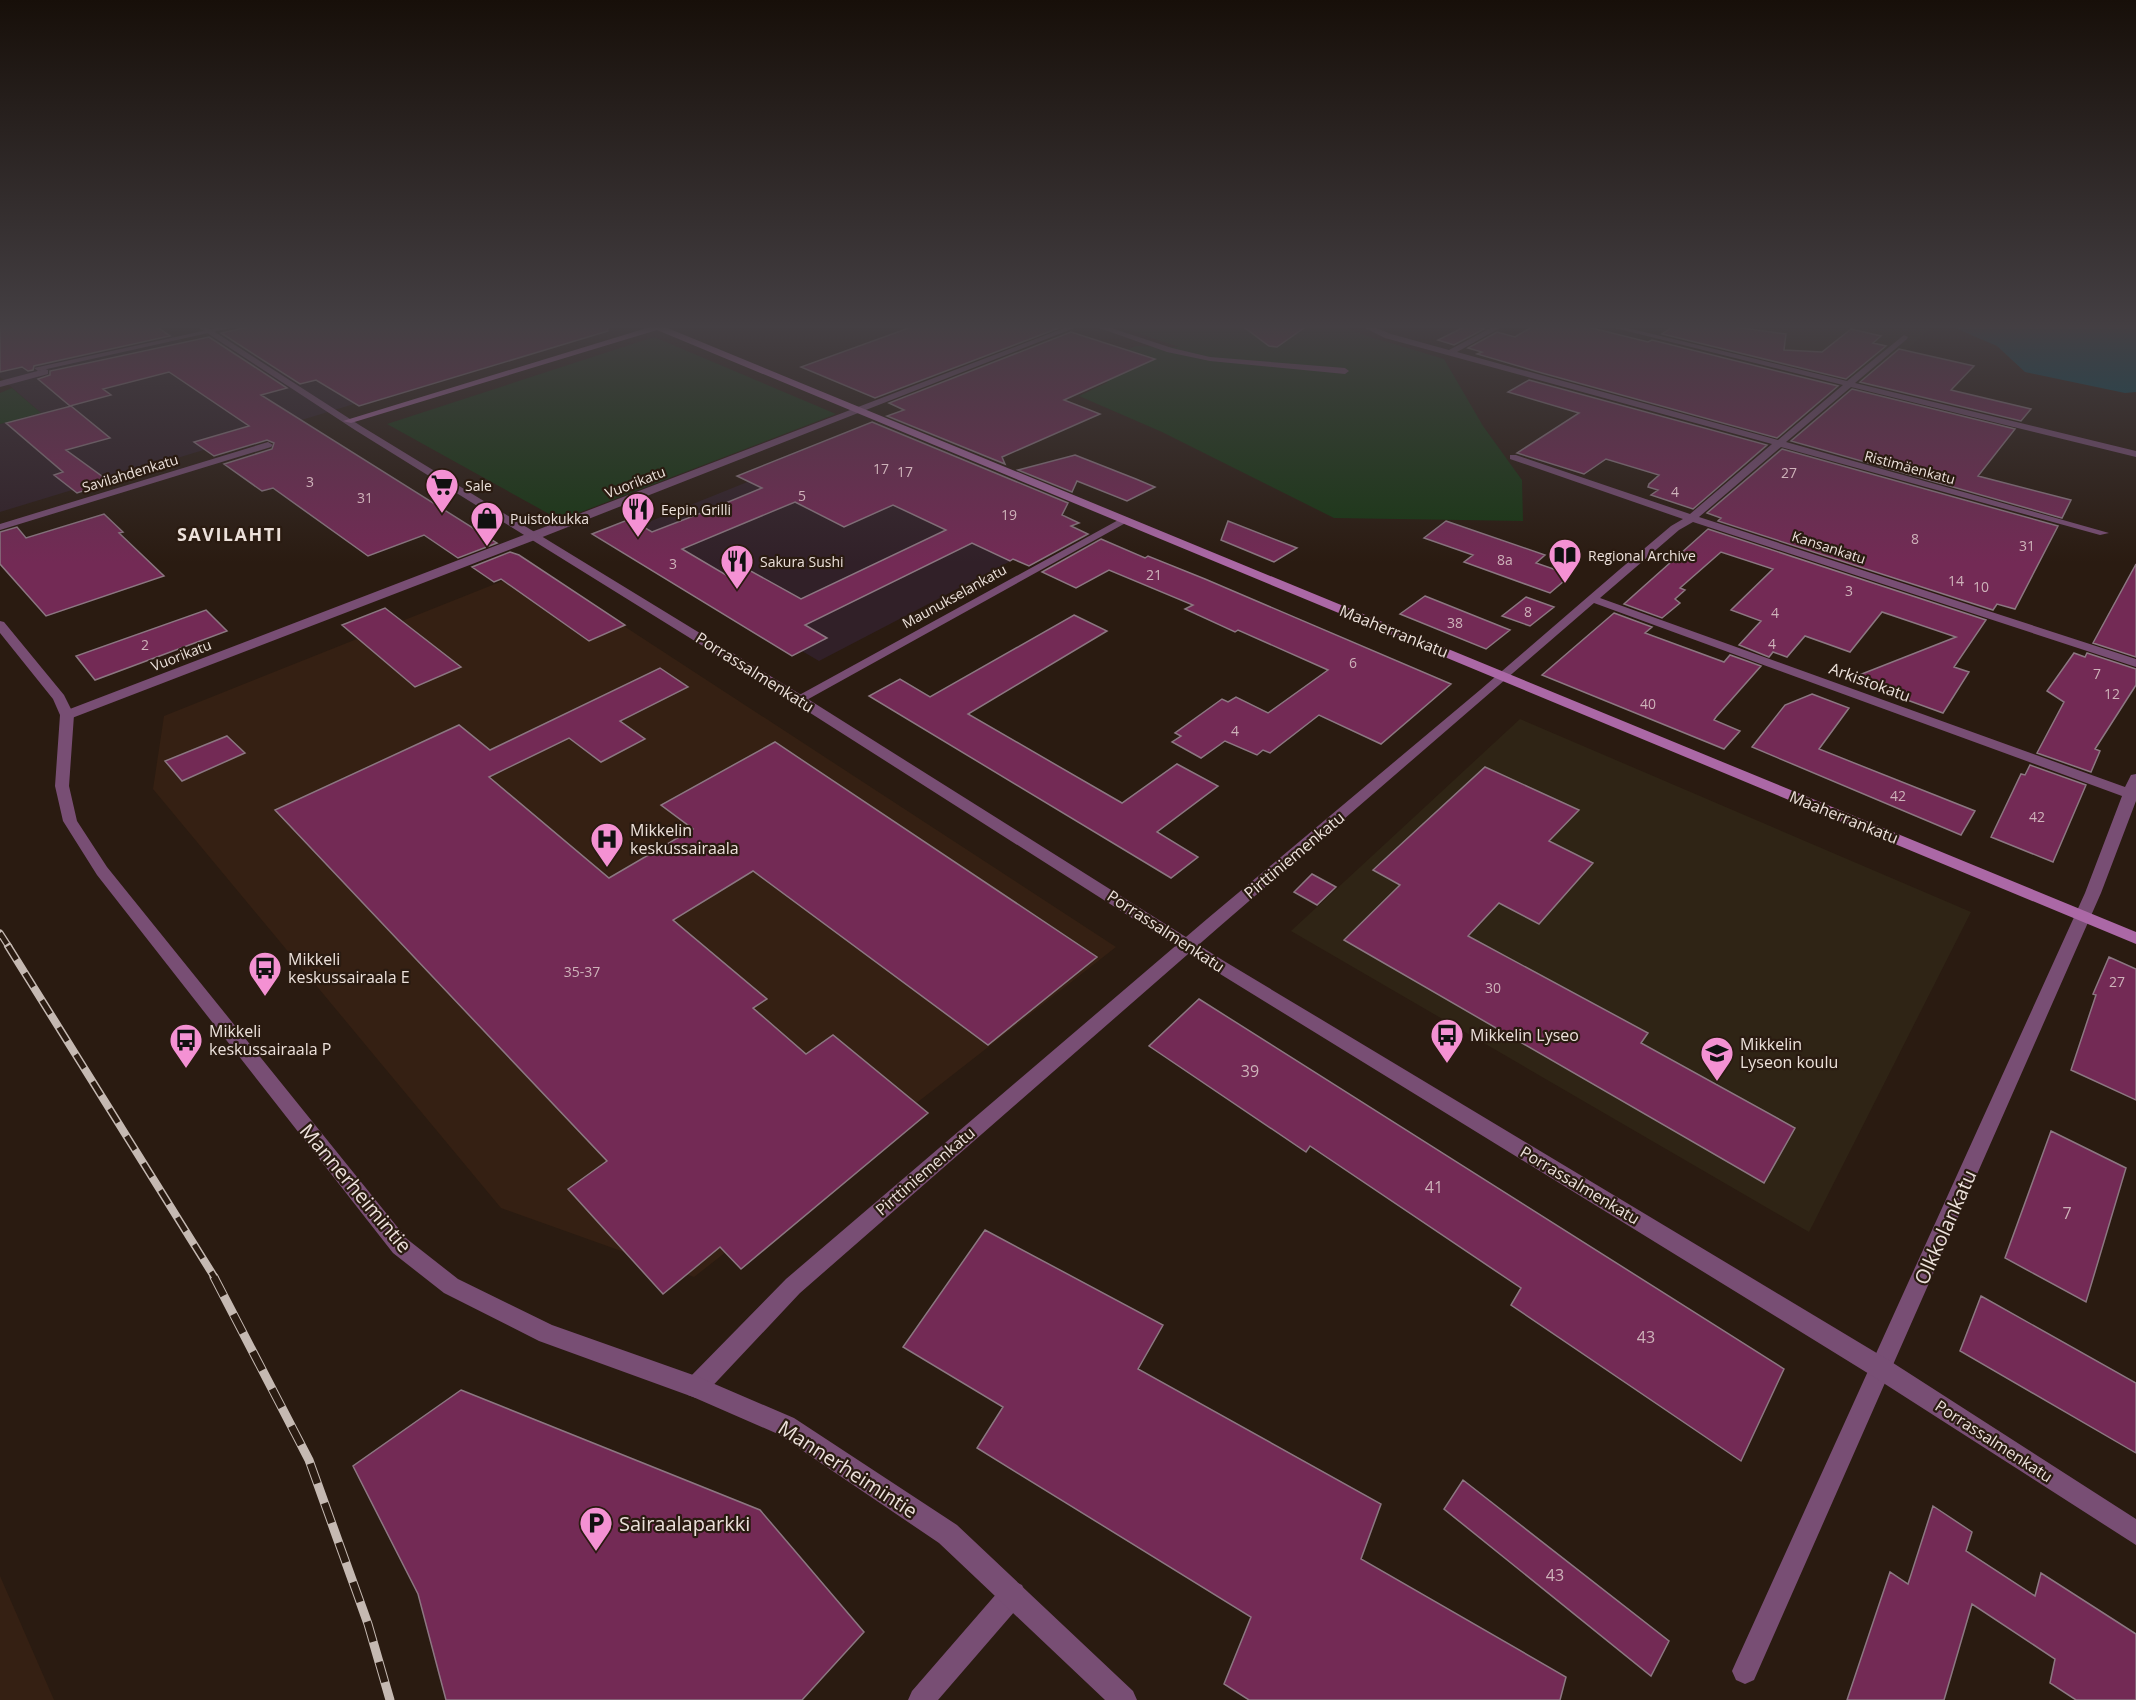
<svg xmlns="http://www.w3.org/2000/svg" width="2136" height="1700" font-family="'Open Sans',sans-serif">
<rect width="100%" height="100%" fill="#2a1b11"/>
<!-- commercial -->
<path fill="#312028" d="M0 325H158L184 342 254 325H613L0 512V424L41 413 0 377Z
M858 437 1072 529 819 661 609 538Z"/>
<!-- built -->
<path fill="#352013" d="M535 568 1116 947 694 1277 501 1208 153 789 164 716Z
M0 1576 54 1700H0Z"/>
<!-- education -->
<path fill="#2f2415" d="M1635 325H1934L1871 382Z
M1520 719 1971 912 1809 1232 1291 931Z"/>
<!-- green -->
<path fill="#183714" d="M1113 325H1339L1364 335 1444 359 1483 426 1522 480 1523 521 1334 518 1162 432 1079 396 1108 382 1078 370 1136 346 1179 347Z
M654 337 836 414 560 520 387 424Z
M12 388 41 413 0 424V393Z"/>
<!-- water -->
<path fill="#004c5b" d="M1948 325H2136V392L2125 393 2025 372 1997 346Z"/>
<!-- building -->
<path fill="#732a55" stroke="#8c7782" stroke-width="1.5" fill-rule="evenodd" d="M0 325H154L170 336 34 366 33 370 28 371 22 367 0 372Z
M257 325H607L608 331 359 406 316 380 300 384 221 333Z
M917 325H1051L1059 328 875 398 801 367Z
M1241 325H1308L1277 347 1269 346Z
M1468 325 1484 329 1454 345 1438 340Z
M1535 325H1580L1648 342 1652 340 1838 386 1777 438 1542 373 1477 354 1482 352 1468 348 1497 332 1515 337Z
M1683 325H1720L1786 334 1784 350 1822 352 1851 329 1881 336 1873 343 1886 346 1846 379 1662 334 1674 326Z
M1071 332 1155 359 1064 400 1100 414 1002 457 1005 464 887 416 904 410 889 403Z
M209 337 287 388 261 395 497 543 458 558 424 535 368 556 273 488 262 491 224 464 272 449 274 443 267 440 214 456 194 442 249 426 169 372 103 389 111 395 70 406 38 379 50 375V371Z
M1899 349 1974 366 1951 390 2031 409 2021 421 1860 382Z
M1529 380 1767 445 1693 509 1651 495 1658 490 1648 487 1649 484 1659 475 1606 459 1584 474 1517 453 1579 413 1508 392Z
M1852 389 2015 429 1978 476 2071 500 2062 518 1791 441Z
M71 406 110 438 66 450 110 482 77 493 54 475 63 472 6 423Z
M872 422 1068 503 1062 515 1079 523 1071 526 1088 534 1029 566 1013 559 1010 561 972 543 805 625 827 638 792 656 592 534 630 519 652 532 709 510 762 488 737 476ZM795 502 844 527 893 505 946 530 801 599 749 570 731 578 682 549Z
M1782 449 2058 526 2015 609 1997 604 1993 610 1718 521 1721 518 1707 513Z
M1075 455 1136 479 1155 487 1127 501 1077 481 1072 492 1018 470Z
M104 514 123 532 119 533 164 576 46 616 0 564V532L17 527 26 538Z
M1228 521 1297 548 1274 562 1221 540Z
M1446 521 1545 555 1536 563 1571 575 1550 593 1464 562 1473 555 1424 538Z
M1708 529 1986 620 1954 667 1969 672 1943 713 1849 679 1956 637 1882 612 1850 652 1805 636 1787 657 1773 652 1769 657 1739 645 1761 621 1731 610 1773 569 1721 552 1680 588 1685 590 1675 599 1680 603 1662 618 1624 604Z
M1101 539 1145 558 1148 556 1205 579 1451 684 1381 744 1319 715 1270 753 1263 750 1257 755 1225 741 1201 758 1172 742 1181 736 1175 733 1222 699 1228 702 1236 697 1268 713 1328 670 1238 630 1235 632 1185 609 1193 605 1109 570 1076 588 1042 572Z
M510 552 519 555 625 625 589 641 501 579 494 582 472 567Z
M2136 564V657L2093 643Z
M1425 596 1510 630 1486 649 1400 614Z
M1526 597 1554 607 1530 626 1502 616Z
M385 608 461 667 415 687 342 625Z
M206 610 227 631 95 680 76 656Z
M1614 613 1652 627 1645 633 1724 662 1730 655 1761 666 1716 717 1714 720 1740 731 1724 749 1542 675Z
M1074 615 1107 631 968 714 1122 803 1177 764 1218 786 1157 832 1198 857 1171 878 869 696 900 679 930 697Z
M2074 653 2085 657 2087 653 2136 669V685L2095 749 2100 751 2091 772 2037 753 2064 702 2047 691Z
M660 668 688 687 620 721 645 739 601 762 569 738 489 777 609 878 693 829 661 805 775 742 1097 957 988 1045 753 871 673 920 767 999 753 1008 806 1054 833 1035 928 1113 741 1269 720 1247 663 1294 568 1189 607 1161 275 810 459 725 490 750Z
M1812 694 1849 708 1819 749 1975 811 1961 835 1752 747 1785 705Z
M227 736 245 753 182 781 165 761Z
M2030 765 2086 785 2053 862 1991 837 2021 774 2025 775Z
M1485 767 1579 810 1549 841 1593 863 1539 924 1499 903 1468 936 1648 1033 1641 1043 1795 1128 1764 1183 1344 940 1400 885 1373 870Z
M1312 874 1336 887 1317 905 1294 892Z
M2109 957 2136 969V1100L2071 1070 2096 995 2093 994Z
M1199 999 1784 1369 1741 1461 1511 1305 1521 1288 1310 1146 1306 1152 1149 1046Z
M2051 1131 2126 1168 2086 1302 2005 1258Z
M985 1230 1163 1325 1138 1369 1381 1504 1361 1559 1566 1677 1560 1700H1249L1224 1684 1251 1617 977 1448 1003 1407 903 1347Z
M1981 1296 2136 1383V1453L1960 1351Z
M461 1390 760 1510 864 1632 802 1700H446L418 1594 353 1466Z
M1463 1480 1669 1641 1651 1676 1444 1509Z
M1933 1506 1972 1532 1966 1551 2035 1596 2041 1573 2136 1634V1700H2076L2050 1683 2055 1659 1972 1604 1944 1700H1847L1890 1572 1908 1584Z"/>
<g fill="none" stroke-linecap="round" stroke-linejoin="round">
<!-- pedestrian -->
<path fill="#784e74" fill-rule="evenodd" d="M230 325H244L38 371 34 368Z"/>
<!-- minor -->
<path fill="#784e74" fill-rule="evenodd" d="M1072 325H1082L540 538 72 718 67 719 60 715 62 712Z
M1091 325H1102L1172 348 1210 357 1345 368 1349 371 1345 374 1210 361 1167 352Z
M1359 325H1369L1391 334 1449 350 1496 325H1505L1457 352 1778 440 1843 385 1603 325H1615L1847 381 1904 335 1908 337 1907 339 1855 383 2136 451V457L1851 387 1786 442 2109 533 2100 535 1781 447 1699 517 2136 659V667L1693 522 1679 530 1600 598 2125 787 2131 775 2136 774V801L2101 893 1754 1680 1745 1684 1736 1680 1732 1671 1736 1662 2085 893 2122 796 1594 603 1219 927 800 1293 704 1395 696 1398 688 1395 685 1387 688 1379 786 1279 1207 919 1480 690 1619 570 1671 526 1683 519 1510 459V455H1516L1690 514 1772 444 1385 338Z
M45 369 48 370V374L0 387V381Z
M268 442 273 445 271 447 0 530V524Z
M1122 518 1131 520 803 702H793L792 699Z
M1013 1581 1022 1585 1026 1594 1022 1603 938 1700H908L912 1691 1004 1585Z"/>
<!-- tertiary -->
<path fill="#784e74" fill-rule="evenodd" d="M195 325H204L361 426 803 696 1224 961 1890 1361 2136 1519V1545L1874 1377 1212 969 793 702 355 430Z
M0 621 4 622 64 695 74 715 69 786 77 821 107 867 407 1239 458 1279 552 1325 696 1376 794 1418 957 1525 1133 1691 1137 1700H1105L939 1543 778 1434 693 1397 539 1341 444 1293 393 1253 97 875 63 821 55 786 60 715 53 699 0 633Z"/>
<!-- secondary -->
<path fill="#ab68a6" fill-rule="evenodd" d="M649 325H668L665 327 2136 932V944L657 330 351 423 343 421 650 327Z"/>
<defs>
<path id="rail-far2" d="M0 933 9 947"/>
<path id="rail-far1" d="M8 946 215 1278"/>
<path id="rail" d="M214 1277 309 1460 368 1624 390 1700"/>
</defs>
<!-- rail-far2 casing -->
<use href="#rail-far2" stroke="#c5b9b2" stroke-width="7"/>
<!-- rail-far1 casing -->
<use href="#rail-far1" stroke="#c5b9b2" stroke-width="8"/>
<!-- rail casing -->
<use href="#rail" stroke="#c5b9b2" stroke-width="9"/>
<!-- rail-far2 -->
<use href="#rail-far2" stroke="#2a1b11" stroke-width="4.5" stroke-dasharray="13" stroke-linecap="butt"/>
<!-- rail-far1 -->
<use href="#rail-far1" stroke="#2a1b11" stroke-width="5" stroke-dasharray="16" stroke-linecap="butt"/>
<!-- rail -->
<use href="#rail" stroke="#2a1b11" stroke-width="7" stroke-dasharray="21" stroke-linecap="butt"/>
</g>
<!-- sky -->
<linearGradient id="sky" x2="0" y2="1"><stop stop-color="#170f09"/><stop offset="0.58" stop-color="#443f43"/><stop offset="1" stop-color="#443f43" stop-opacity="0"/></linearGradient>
<rect width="2136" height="563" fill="url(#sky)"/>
<!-- icons -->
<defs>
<symbol id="supermarket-pin" viewBox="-11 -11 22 30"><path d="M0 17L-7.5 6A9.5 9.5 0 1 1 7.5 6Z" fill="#f491d3" stroke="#2a1b11"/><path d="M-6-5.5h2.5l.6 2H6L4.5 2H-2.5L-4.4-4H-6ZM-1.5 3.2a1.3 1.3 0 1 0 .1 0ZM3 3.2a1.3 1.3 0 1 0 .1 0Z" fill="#111"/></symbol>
<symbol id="restaurant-pin" viewBox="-11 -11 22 30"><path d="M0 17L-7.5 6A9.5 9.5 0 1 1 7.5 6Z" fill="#f491d3" stroke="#2a1b11"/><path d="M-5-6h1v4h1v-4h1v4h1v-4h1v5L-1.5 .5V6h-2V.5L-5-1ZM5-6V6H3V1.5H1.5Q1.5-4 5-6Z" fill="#111"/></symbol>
<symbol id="shop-pin" viewBox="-11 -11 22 30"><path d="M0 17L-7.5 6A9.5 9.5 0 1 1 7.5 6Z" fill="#f491d3" stroke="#2a1b11"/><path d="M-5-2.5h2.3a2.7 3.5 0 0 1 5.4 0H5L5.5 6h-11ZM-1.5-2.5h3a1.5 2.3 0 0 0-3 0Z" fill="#111"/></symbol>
<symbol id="library-pin" viewBox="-11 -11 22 30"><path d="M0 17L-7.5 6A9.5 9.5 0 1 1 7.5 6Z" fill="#f491d3" stroke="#2a1b11"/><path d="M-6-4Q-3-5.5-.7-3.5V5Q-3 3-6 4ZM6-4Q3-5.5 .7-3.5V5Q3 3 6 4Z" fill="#111"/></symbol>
<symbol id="hospital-pin" viewBox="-11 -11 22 30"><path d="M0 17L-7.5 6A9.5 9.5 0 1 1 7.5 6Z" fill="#f491d3" stroke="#2a1b11"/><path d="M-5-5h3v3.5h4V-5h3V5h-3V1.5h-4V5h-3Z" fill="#111"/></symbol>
<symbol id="bus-pin" viewBox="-11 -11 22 30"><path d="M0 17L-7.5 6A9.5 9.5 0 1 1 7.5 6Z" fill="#f491d3" stroke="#2a1b11"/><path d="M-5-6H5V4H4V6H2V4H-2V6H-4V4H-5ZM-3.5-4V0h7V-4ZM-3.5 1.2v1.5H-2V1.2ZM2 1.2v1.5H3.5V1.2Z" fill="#111"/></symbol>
<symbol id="school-pin" viewBox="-11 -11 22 30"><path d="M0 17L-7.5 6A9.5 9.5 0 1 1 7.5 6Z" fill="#f491d3" stroke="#2a1b11"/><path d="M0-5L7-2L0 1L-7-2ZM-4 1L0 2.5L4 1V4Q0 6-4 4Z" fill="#111"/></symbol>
<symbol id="parking-pin" viewBox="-11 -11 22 30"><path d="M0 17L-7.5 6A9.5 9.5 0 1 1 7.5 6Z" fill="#f491d3" stroke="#2a1b11"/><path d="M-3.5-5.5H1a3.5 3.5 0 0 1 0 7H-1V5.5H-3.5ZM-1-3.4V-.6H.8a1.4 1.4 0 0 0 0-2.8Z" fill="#111"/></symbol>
</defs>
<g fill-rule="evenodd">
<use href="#supermarket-pin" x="423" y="466" width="38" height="52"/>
<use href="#restaurant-pin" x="619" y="490" width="38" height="52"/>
<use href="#shop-pin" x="468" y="499" width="38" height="52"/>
<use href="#library-pin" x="1546" y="536" width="38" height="52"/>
<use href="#restaurant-pin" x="718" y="542" width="38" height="52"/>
<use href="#hospital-pin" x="588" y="820" width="38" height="52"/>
<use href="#bus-pin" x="246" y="949" width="38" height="52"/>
<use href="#bus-pin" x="1428" y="1016" width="38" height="52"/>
<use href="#bus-pin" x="167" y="1021" width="38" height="52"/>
<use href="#school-pin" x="1698" y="1034" width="38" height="52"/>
<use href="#parking-pin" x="577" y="1504" width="38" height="52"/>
</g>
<g text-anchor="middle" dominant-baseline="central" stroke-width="4.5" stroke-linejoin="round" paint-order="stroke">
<!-- far-street labels -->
<g font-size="14" fill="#ece1db" stroke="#2a1b11">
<text transform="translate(1910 467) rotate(15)">Ristimäenkatu</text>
<text transform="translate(130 473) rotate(-17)">Savilahdenkatu</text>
<text transform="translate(635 482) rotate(-21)">Vuorikatu</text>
<text transform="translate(1829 547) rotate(18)">Kansankatu</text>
<text transform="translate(954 596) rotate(-29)">Maunukselankatu</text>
<text transform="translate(181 655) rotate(-21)">Vuorikatu</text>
</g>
<!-- number labels -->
<g font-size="14" fill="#ceb3ba">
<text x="881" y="468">17</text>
<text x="905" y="471">17</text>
<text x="1789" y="472">27</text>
<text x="310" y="481">3</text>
<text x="1675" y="491">4</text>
<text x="802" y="495">5</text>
<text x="365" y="497">31</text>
<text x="1009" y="514">19</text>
<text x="1915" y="538">8</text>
<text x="2027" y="545">31</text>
<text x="1505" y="559">8a</text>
<text x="673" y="563">3</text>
<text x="1154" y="574">21</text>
<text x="1956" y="580">14</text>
<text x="1981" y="586">10</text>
<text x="1849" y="590">3</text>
<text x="1528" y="611">8</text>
<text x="1775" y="612">4</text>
<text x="1455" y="622">38</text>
<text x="1772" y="643">4</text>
<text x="145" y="644">2</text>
<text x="1353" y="662">6</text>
<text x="2097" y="673">7</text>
<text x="2112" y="693">12</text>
<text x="1648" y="703">40</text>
<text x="1235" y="730">4</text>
<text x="1898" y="795">42</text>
<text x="2037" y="816">42</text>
<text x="582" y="971">35-37</text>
<text x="2117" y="981">27</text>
<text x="1493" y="987">30</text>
</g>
<!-- far-poi labels -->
<g font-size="14" fill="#ece1db" stroke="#2a1b11" text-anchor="start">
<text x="465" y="485">Sale</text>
<text x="661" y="509">Eepin Grilli</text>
<text x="510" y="518">Puistokukka</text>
<text x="1588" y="555">Regional Archive</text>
<text x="760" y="561">Sakura Sushi</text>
</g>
<!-- street labels -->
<g font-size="16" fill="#ece1db" stroke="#2a1b11">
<text transform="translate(1394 631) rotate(22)">Maaherrankatu</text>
<text transform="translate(755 672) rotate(32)">Porrassalmenkatu</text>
<text transform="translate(1870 682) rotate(20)">Arkistokatu</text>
<text transform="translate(1844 817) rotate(22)">Maaherrankatu</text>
<text transform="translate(1294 855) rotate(-40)">Pirttiniemenkatu</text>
<text transform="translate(1166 931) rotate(33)">Porrassalmenkatu</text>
<text transform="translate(925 1171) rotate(-41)">Pirttiniemenkatu</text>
<text transform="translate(1580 1185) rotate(31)">Porrassalmenkatu</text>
<text transform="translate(1994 1441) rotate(33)">Porrassalmenkatu</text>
</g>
<!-- poi labels -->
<g font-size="16" fill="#ece1db" stroke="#2a1b11" text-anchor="start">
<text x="630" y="830">Mikkelin<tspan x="630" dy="18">keskussairaala</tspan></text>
<text x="288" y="959">Mikkeli<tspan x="288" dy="18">keskussairaala E</tspan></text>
<text x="209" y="1031">Mikkeli<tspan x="209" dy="18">keskussairaala P</tspan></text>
<text x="1470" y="1035">Mikkelin Lyseo</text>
<text x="1740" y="1044">Mikkelin<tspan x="1740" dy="18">Lyseon koulu</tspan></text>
</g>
<!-- near-number labels -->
<g font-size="16" fill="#ceb3ba">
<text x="1250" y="1071">39</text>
<text x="1434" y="1187">41</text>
<text x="2067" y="1213">7</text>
<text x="1646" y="1337">43</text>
<text x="1555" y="1575">43</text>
</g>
<!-- far-district labels -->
<g font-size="18" font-weight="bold" letter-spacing="1.5" fill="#ece1db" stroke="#2a1b11">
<text x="230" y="534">SAVILAHTI</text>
</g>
<!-- near-street labels -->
<g font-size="20" fill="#ece1db" stroke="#2a1b11">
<text transform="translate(356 1188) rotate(50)">Mannerheimintie</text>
<text transform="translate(1945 1227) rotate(-66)">Olkkolankatu</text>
<text transform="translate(848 1469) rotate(33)">Mannerheimintie</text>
</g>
<!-- near-poi labels -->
<g font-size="20" fill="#ece1db" stroke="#2a1b11" text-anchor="start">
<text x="619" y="1523">Sairaalaparkki</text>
</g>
</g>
</svg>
